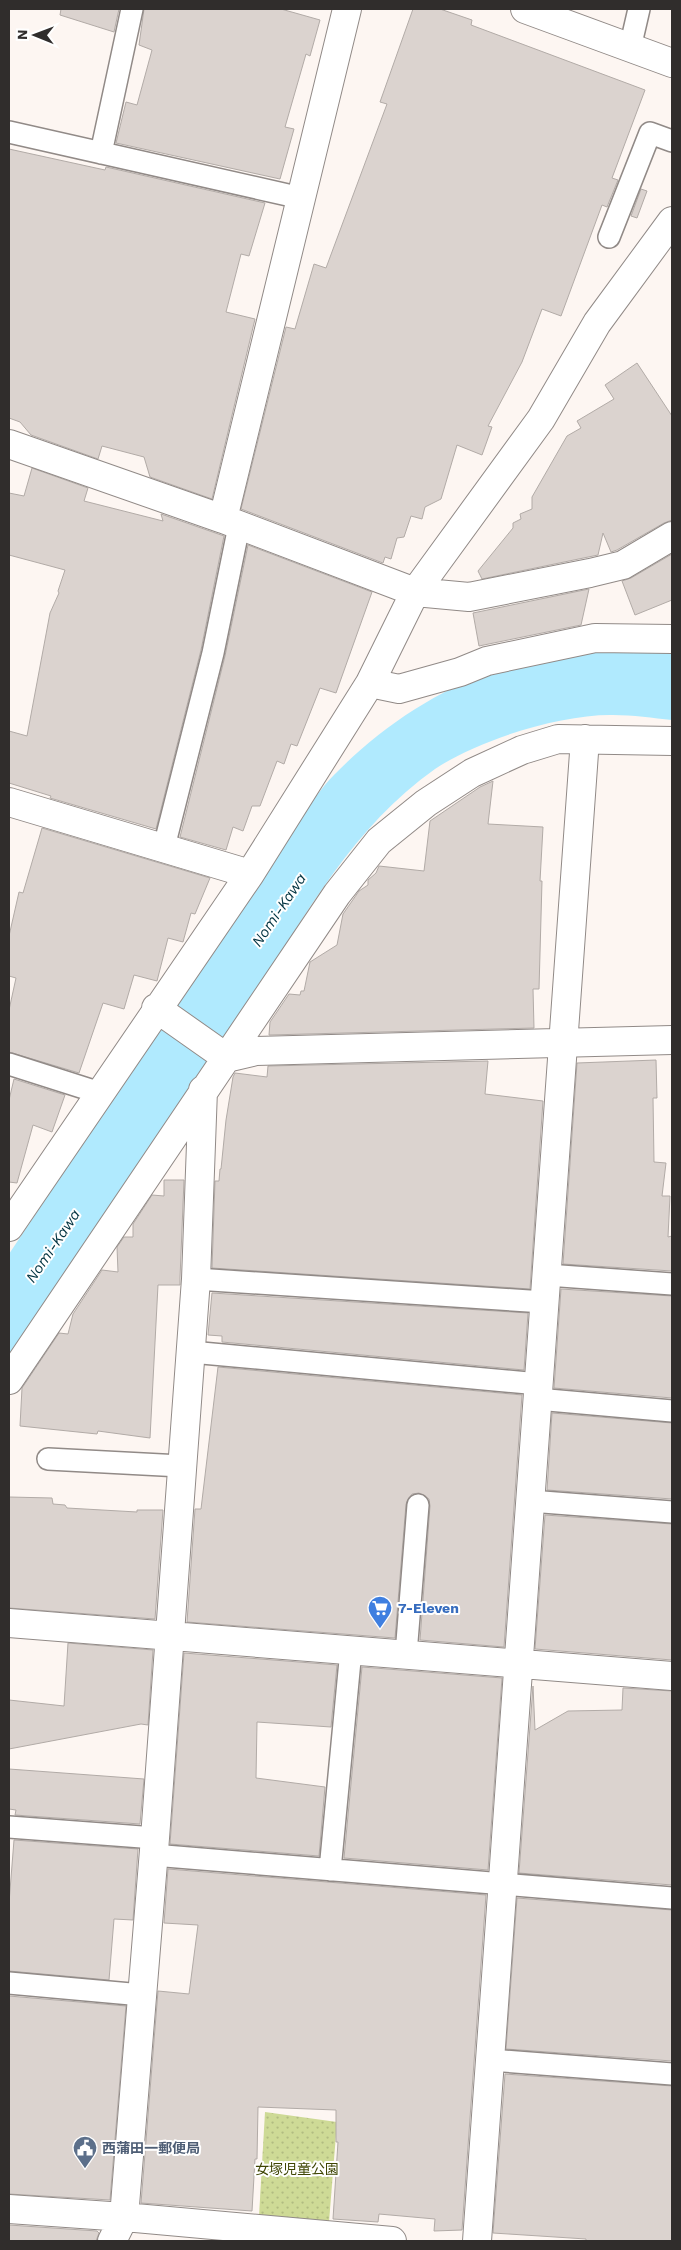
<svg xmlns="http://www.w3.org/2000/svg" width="681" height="2250" font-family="'Work Sans','Noto Sans JP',sans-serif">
<defs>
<pattern id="grass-dots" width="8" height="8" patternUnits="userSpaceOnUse" patternTransform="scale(1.25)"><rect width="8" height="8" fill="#ceda96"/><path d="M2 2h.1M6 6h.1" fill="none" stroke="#b1bb81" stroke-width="1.8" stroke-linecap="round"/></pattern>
</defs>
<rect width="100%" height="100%" fill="#fdf6f2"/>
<!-- grass -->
<path fill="url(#grass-dots)" d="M265 2112 337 2122 329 2222 259 2216Z"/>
<!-- water -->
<path fill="#b0eafe" d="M602 648 672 652V720C653 718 633 715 613 715 561 714 478 740 435 769 341 835 290 944 228 1037 156 1148 82 1257 9 1367V1254L302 814C313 801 322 787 334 775 378 730 434 691 495 671 526 661 569 655 602 648Z"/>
<!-- building -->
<path fill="#dbd3cf" stroke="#b2aba7" d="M61 9H119L114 32 60 15Z
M144 9H281L320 20 310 56 306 54 285 127 294 129 280 179 116 143 126 102 137 105 152 50 139 45Z
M413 9H440L472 20 471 25 645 90 612 178 618 180 607 207 602 205 561 316 542 309 522 362 488 426 492 427 482 455 457 445 441 499 425 507 422 519 411 516 404 537 397 538 391 559 385 557 383 563 241 509 286 327 295 329 314 264 326 268 387 104 380 102Z
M9 149 105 170 106 167 265 203 249 256 241 254 226 312 255 319 212 499 150 477 144 457 102 446 98 459 31 435 20 422 9 418Z
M641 189 647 191 637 218 631 216Z
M637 363 672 416V520L664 523 617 550 611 552 603 533 598 555 482 579 478 571 513 528V523L521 519 520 514 532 509V497L567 436 581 428 577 421 614 399 605 385Z
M32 468 88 488 84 501 163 521 161 514 224 536 201 650 156 829 50 798 51 796 9 783V731L27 736 50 613 59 593 58 591 65 570 9 555V493L24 496Z
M248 545 372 592 336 693 320 688 297 746 291 744 284 764 277 761 260 806H252L243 831 233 827 226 850 180 837 225 656Z
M672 554V600L635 615 622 581 631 578Z
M589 589 581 625 479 646 473 613Z
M493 781 488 824 543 827 540 881H542L539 989H533L534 1028 269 1035 270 1022 289 994 300 995 301 991H304L310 962 337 945 343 914 359 891 368 885V880L376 873 379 866 424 871 430 821 480 787Z
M42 828 210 878 195 914 191 913 183 942 168 938 157 981 134 975 124 1009 103 1003 79 1073 9 1052V1010L16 978 9 976V936L19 892 23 893Z
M656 1060 657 1098H653L654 1162 666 1163 662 1196H670L668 1237 672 1236V1271L563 1264 577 1063Z
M488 1061 485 1094 543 1101 530 1289 212 1268 215 1181H219L220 1169H221L226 1120 233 1077 235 1073 267 1077 268 1066Z
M14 1079 65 1095 52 1132 33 1125 17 1183 9 1182V1100Z
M164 1180H184L180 1278V1285H158L150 1438 98 1431 97 1434 20 1426 22 1388 59 1333 68 1334 73 1314 102 1270 118 1272 117 1247 124 1237H133V1224L152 1195 164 1196Z
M561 1289 672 1296V1398L554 1388Z
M212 1293 528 1313 524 1370 222 1342V1336L208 1335Z
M218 1367 522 1395 504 1647 420 1640 430 1506 429 1499 419 1493 412 1494 406 1504 395 1638 187 1622 195 1509H201Z
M552 1413 672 1423V1499L547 1490Z
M9 1497 52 1498 53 1504 65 1505 67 1508 137 1512V1510H163L155 1619 9 1608Z
M545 1515 672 1524V1660L535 1649Z
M68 1643 153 1650 148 1725 141 1724 9 1749V1700L64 1706Z
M184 1653 337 1665 331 1727 257 1722 256 1778 325 1787 319 1856 170 1844Z
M362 1667 502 1678 488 1870 344 1858Z
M533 1686 535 1730 568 1711 622 1710 623 1688 672 1691V1885L519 1873Z
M9 1769 144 1779 140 1824 15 1815 16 1810 9 1809Z
M14 1840 138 1849 133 1920 114 1919 109 1980 9 1971V1903Z
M168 1869 486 1895 462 2230 434 2231 435 2219 379 2214 378 2222 333 2219 338 2142H336V2110L258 2107 257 2159H255L252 2211 141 2203 158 1991 189 1994 198 1925 164 1923Z
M517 1898 672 1910V2061L506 2049Z
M9 1996 126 2006 110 2200 9 2194Z
M505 2074 672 2086V2241H586V2239L493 2233Z
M9 2225 97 2231 99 2233 96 2241H9Z"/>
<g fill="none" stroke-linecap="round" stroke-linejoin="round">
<defs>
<path id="lane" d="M630 48 639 9
M9 132 301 198
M101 153 132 9
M609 237 650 133 672 141
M164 847 213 653 239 526
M9 1064 100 1093
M547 1275 672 1284
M196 1279 544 1302
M191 1352 539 1384
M537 1399 672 1411
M48 1459 181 1466
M530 1501 672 1512
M406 1654 418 1505
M9 1827 155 1838
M153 1855 672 1898
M330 1870 351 1650
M9 1983 142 1995
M490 2060 672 2074"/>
<path id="street" d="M525 9 672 63
M9 444 223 519 415 592 469 597 590 573 623 565 672 536
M223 519 347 9
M370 683 399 689 460 672 487 661 595 638 672 639
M9 802 250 874
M156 1008 227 1058 256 1051 672 1040
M9 1227 250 874 370 683 415 592 541 419 597 323 672 221
M9 1380 337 894 379 841 426 803 472 773 522 750 558 739 672 741
M9 1623 672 1676
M9 2209 124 2217 392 2241
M112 2241 124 2217 155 1838 196 1279 203 1090
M477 2241 585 739"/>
</defs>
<!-- lane casing -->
<use href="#lane" stroke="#918a87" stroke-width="24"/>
<!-- street casing -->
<use href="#street" stroke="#918a87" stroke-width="30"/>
<!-- lane -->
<use href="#lane" stroke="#fff" stroke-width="21"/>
<!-- street -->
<use href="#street" stroke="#fff" stroke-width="28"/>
</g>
<!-- icons -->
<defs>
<symbol id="supermarket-pin" viewBox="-11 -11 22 30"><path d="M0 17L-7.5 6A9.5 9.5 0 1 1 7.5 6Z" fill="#3f7fe0" stroke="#fff"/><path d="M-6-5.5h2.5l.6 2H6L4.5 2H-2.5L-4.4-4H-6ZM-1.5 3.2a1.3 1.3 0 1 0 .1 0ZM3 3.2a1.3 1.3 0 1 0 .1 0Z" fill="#fff"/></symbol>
<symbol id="civic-pin" viewBox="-11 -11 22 30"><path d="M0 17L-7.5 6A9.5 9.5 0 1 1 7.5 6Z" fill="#5c6f8a" stroke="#fff"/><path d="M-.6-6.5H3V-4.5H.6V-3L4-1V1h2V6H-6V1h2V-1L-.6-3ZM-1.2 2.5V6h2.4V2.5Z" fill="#fff"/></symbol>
</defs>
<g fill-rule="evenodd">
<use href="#supermarket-pin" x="366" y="1594" width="28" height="38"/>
<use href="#civic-pin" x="71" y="2134" width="28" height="38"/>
</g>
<g text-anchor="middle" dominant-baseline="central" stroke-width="4" stroke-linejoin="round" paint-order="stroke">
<!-- shop labels -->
<g font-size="14" font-weight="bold" fill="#366cbe" stroke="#fff" text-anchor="start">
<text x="398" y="1608">7-Eleven</text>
</g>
<!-- service labels -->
<g font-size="14" font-weight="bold" fill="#4e5e75" stroke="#fff" text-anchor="start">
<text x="102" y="2148">西蒲田一郵便局</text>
</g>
<!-- park labels -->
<g font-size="14" fill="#3e4503" stroke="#fff">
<text x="297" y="2169">女塚児童公園</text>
</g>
<!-- water labels -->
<g font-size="15" font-style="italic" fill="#003341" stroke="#fff">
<text transform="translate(279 910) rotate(-56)">Nomi-Kawa</text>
<text transform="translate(53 1246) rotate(-56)">Nomi-Kawa</text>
</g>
</g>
<!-- border -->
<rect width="681" height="2250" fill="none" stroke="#302d2c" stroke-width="20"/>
<!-- north arrow -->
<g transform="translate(35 35) rotate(271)" stroke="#ffffff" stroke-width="4" paint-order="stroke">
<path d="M0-4L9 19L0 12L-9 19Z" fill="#302d2c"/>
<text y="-8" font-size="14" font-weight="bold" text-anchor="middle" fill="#302d2c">N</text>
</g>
</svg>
